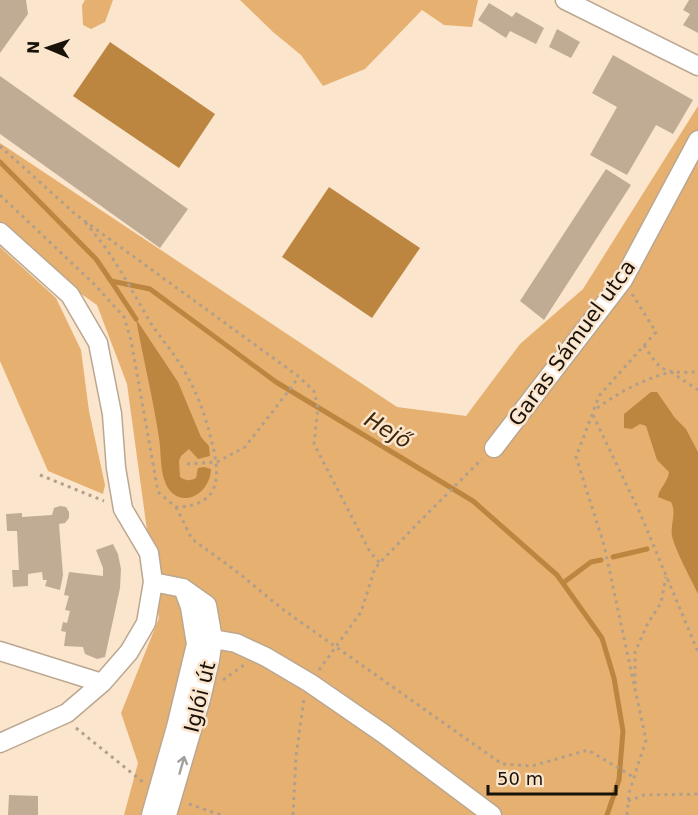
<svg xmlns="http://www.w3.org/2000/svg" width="698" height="815" font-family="'DejaVu Sans',sans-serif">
<rect width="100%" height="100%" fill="#fbe5cd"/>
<!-- green -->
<path fill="#e6b170" d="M85 0H113L105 22 91 29 83 25 82 5Z
M240 0H478L472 27 444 25 422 10 365 69 323 86 301 55 273 32Z
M698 106V815H124L138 763 121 713 159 618 127 384 97 305 0 237V143L397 407 466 416 520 344 583 289Z
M0 247 56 298 81 350 89 411 105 485 103 494 48 471 0 361Z"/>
<!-- water -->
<path fill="#bc8641" d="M110 42 215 114 179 168 73 96Z
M329 187 420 248 372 318 282 257Z
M136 319 178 382 201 437 209 446 210 456 198 459 189 449 181 456 179 461 180 477C186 481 190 481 196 478L198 468 204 467 211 469C210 498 174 512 164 479 160 466 161 451 159 438 153 398 143 358 136 319Z
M651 392H657L675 418 686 429 698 452V594C691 579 675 550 672 536 670 523 677 514 671 502L658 497C659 488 668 482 669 472L657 460 646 426 640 424 632 429 624 428V414Z"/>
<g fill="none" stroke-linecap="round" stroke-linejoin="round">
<!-- stream -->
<path stroke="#bc8641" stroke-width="5" d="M0 162 96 259 111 281 150 289 276 382 473 501 557 575 602 638 614 678 623 731 619 780 607 815
M111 281 136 319
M613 557 647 549
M563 583 591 562 601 560"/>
</g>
<!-- building -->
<path fill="#c0ac94" d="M0 0H26L28 14 0 53Z
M689 0H698V33L683 25 690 14 683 10Z
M489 3 512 17 516 12 544 28 536 44 510 31 506 38 478 20Z
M557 29 580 42 571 58 549 47Z
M613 55 693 100 673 134 656 125 627 175 590 155 617 107 592 93Z
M0 76 188 209 160 248 0 134Z
M606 169 631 185 544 320 520 301Z
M60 506 66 507 69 512V518L65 523 59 524 63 575 60 590 45 586 47 580H43L42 572 28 574V586L13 587 12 570H19L17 531H7L6 514 22 513V517L52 515 54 508Z
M113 544 118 554 121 569 120 588 105 657 97 659 85 654 83 647 64 646 66 632 61 631 63 622 67 623 70 611 65 610 69 596 64 595 69 572 103 576V568L96 550Z
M9 795 38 796V815H8Z"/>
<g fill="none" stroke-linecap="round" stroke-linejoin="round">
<defs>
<path id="minor" d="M565 0 698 66
M0 232 70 295 98 343 112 414 116 468 123 509 149 553 153 582 146 623 129 652 102 683 67 713 0 743
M494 448 623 280 698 140
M153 582 183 588 207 605 213 639 210 660 201 699 167 815
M213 639 236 643 266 657 310 683 384 734 492 815
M0 651 102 683
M151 815 176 727 196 644 190 607 183 588"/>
</defs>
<!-- minor casing -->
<use href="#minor" stroke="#bba790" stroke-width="21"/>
<!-- path -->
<path stroke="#b09f8c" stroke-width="3" stroke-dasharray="3 4.5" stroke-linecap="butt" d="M0 146 75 214 298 376 314 391 318 408 314 444 370 552 380 563
M0 195 95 285 124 317 131 340 158 492 176 507C225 506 220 471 210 435 204 411 195 388 182 367 172 351 160 337 150 322 138 301 126 279 113 259 105 246 95 234 85 222
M644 345C662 374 665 373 698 372
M597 408C620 392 643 379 671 372L698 390
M593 415 640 513 698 652
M187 464 217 462 245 447 294 384 298 376
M40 475 104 501
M176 507 192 539 236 571 285 611 502 764 532 766 588 750 635 778
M319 670 361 612 375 568 417 524 482 459
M223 680 244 665
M635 684V652L648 623 661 603 666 577
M76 728 143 782
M628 801 644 795 698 794
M189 804 221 815
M293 815 296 756 304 699
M627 815 629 793 646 740 604 545 576 457 599 396 656 332 632 294"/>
<!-- minor -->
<use href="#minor" stroke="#fff" stroke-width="18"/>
</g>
<!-- one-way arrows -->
<defs><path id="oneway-shaft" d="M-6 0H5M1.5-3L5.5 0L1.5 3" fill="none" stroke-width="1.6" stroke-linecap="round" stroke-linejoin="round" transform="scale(1.5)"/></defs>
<use stroke="#a3a09d" href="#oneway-shaft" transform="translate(182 765) rotate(-74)"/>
<g text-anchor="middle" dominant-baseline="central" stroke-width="5" stroke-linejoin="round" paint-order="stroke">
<!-- street labels -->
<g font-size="21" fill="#191209" stroke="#fbe5cd">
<text transform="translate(572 343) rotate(-54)">Garas Sámuel utca</text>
<text transform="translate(200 697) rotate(-76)">Iglói út</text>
</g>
<!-- water labels -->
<g font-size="22" font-style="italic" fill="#3e2708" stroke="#fbe5cd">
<text transform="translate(388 430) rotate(31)">Hejő</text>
</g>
</g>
<!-- north arrow -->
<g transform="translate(48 48) rotate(272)" stroke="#fbe5cd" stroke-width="4.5" paint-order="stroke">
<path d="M0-4.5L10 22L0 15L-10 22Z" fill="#191209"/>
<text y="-9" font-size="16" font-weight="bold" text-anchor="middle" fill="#191209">N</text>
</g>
<!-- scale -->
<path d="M488 785v9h128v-9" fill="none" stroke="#191209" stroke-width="3"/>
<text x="497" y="785" font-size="18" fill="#191209" stroke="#fbe5cd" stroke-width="4.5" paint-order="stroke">50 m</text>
</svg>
